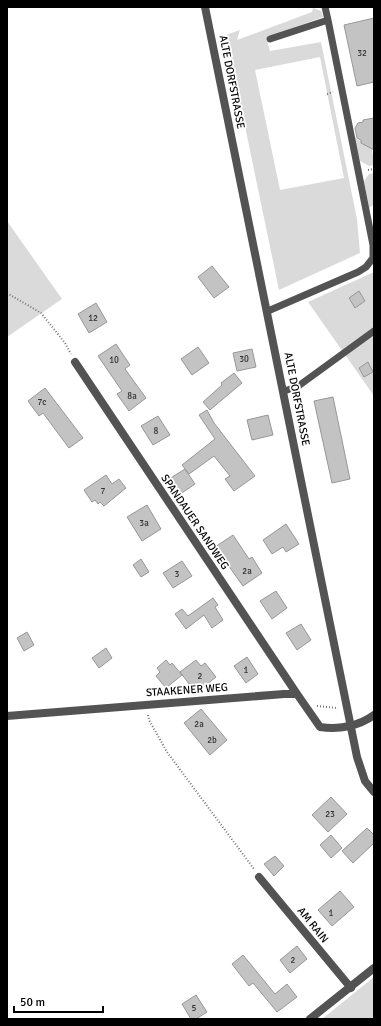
<svg xmlns="http://www.w3.org/2000/svg" width="381" height="1026" font-family="Signika,sans-serif">
<rect width="100%" height="100%" fill="#fff"/>
<!-- green -->
<path fill="#dadada" fill-rule="evenodd" d="M313 8 321 11 323 17 266 38 270 51 321 42 357 219 360 253 279 290 226 35 240 30 237 40 312 12ZM320 57 344 178 280 190 255 70Z
M353 136 372 149 374 165 369 166 360 161Z
M374 173V204L369 208 364 181 369 174Z
M7 221 62 299 7 337Z
M374 272V396L308 302Z
M374 977V1019H322Z"/>
<!-- building -->
<path fill="#c3c3c3" stroke="#979797" d="M374 18V82L357 86 344 25Z
M374 118V150L361 143V140L357 138 355 128 358 123 363 122V120Z
M212 266 229 287 214 298 198 277Z
M359 291 365 301 355 308 349 298Z
M96 303 107 322 89 333 78 314Z
M116 344 130 365 125 369 146 398 129 411 117 394 122 391 98 356Z
M198 347 209 363 192 375 181 359Z
M252 349 256 367 237 371 233 353Z
M368 362 373 372 364 377 359 368Z
M234 373 242 383 210 410 203 402 222 385 221 383Z
M45 388 83 438 69 448 43 413 39 416 28 401Z
M333 397 350 479 332 483 314 401Z
M207 410 214 423 255 476 234 491 225 479 230 476 214 456 189 474 182 465 215 439 199 415Z
M268 415 273 435 252 440 247 420Z
M158 416 170 435 153 445 141 426Z
M185 469 195 484 179 495 169 479Z
M106 475 112 484 119 479 126 488 104 506 100 502 98 504 95 500 92 502 84 490Z
M147 505 161 529 142 541 127 517Z
M286 524 299 544 286 552 283 547 272 554 263 540Z
M233 535 249 559 252 557 262 573 243 586 215 547Z
M141 559 149 572 141 577 133 565Z
M182 561 192 576 173 588 163 573Z
M276 591 287 608 272 619 260 601Z
M213 598 218 605 215 607 223 620 212 628 204 615 186 629 175 614 182 609 188 616Z
M301 624 311 640 297 650 286 633Z
M27 632 34 645 24 651 17 638Z
M106 648 112 658 99 668 92 658Z
M247 657 258 674 246 683 234 666Z
M166 660 170 665 172 663 182 675 166 688 156 676 160 672 157 668Z
M196 660 201 666 205 663 216 677 196 693 180 672Z
M201 709 227 740 210 755 184 723Z
M331 797 347 814 328 832 312 815Z
M367 828 374 835V843L353 863 342 851Z
M331 835 342 848 331 858 320 845Z
M275 856 284 866 274 876 264 864Z
M340 891 354 907 332 926 318 910Z
M297 946 307 959 290 973 280 960Z
M243 955 275 994 287 984 297 997 277 1012 253 983 249 986 232 964Z
M196 995 207 1012 196 1019H191L182 1004Z"/>
<g fill="none" stroke-linecap="round" stroke-linejoin="round">
<!-- path -->
<path stroke="#757575" stroke-width="2" stroke-dasharray="1 2" stroke-linecap="butt" d="M327 94 333 92
M368 170 374 169
M7 293 41 313 65 343 71 354
M317 706 337 708
M148 715 149 720 167 752 254 869"/>
<!-- service -->
<path stroke="#535353" stroke-width="7" d="M325 7 328 20
M268 311 358 272 366 267 373 258V245L328 20 270 39
M284 391 297 387 374 331"/>
<!-- minor -->
<path stroke="#535353" stroke-width="8" d="M75 362 297 694
M7 716 284 694H297L320 727C339 730 359 726 374 715
M259 877 351 988
M310 1019 374 968"/>
<!-- tertiary -->
<path stroke="#535353" stroke-width="8" d="M205 7 357 757 365 781 374 792"/>
</g>
<g text-anchor="middle" dominant-baseline="central" stroke-width="3.5" stroke-linejoin="round" paint-order="stroke">
<!-- number labels -->
<g font-size="9" fill="#313131">
<text x="362" y="53">32</text>
<text x="93" y="318">12</text>
<text x="244" y="359">30</text>
<text x="114" y="360">10</text>
<text x="132" y="396">8a</text>
<text x="42" y="402">7c</text>
<text x="156" y="431">8</text>
<text x="103" y="491">7</text>
<text x="144" y="523">3a</text>
<text x="247" y="571">2a</text>
<text x="177" y="574">3</text>
<text x="246" y="670">1</text>
<text x="200" y="676">2</text>
<text x="199" y="724">2a</text>
<text x="212" y="740">2b</text>
<text x="330" y="814">23</text>
<text x="331" y="913">1</text>
<text x="293" y="960">2</text>
<text x="194" y="1008">5</text>
</g>
<!-- street labels -->
<g font-size="11" fill="#000" stroke="#fff">
<text transform="translate(232 82) rotate(79)">ALTE DORFSTRASSE</text>
<text transform="translate(297 399) rotate(79)">ALTE DORFSTRASSE</text>
<text transform="translate(195 522) rotate(56)">SPANDAUER SANDWEG</text>
<text transform="translate(187 690) rotate(-4)">STAAKENER WEG</text>
<text transform="translate(313 925) rotate(51)">AM RAIN</text>
</g>
</g>
<!-- border -->
<rect width="381" height="1026" fill="none" stroke="#000000" stroke-width="16"/>
<!-- scale -->
<path d="M14 1006v6h89v-6" fill="none" stroke="#000000" stroke-width="2"/>
<text x="20" y="1006" font-size="12" fill="#000000" stroke="#ffffff" stroke-width="3" paint-order="stroke">50 m</text>
</svg>
